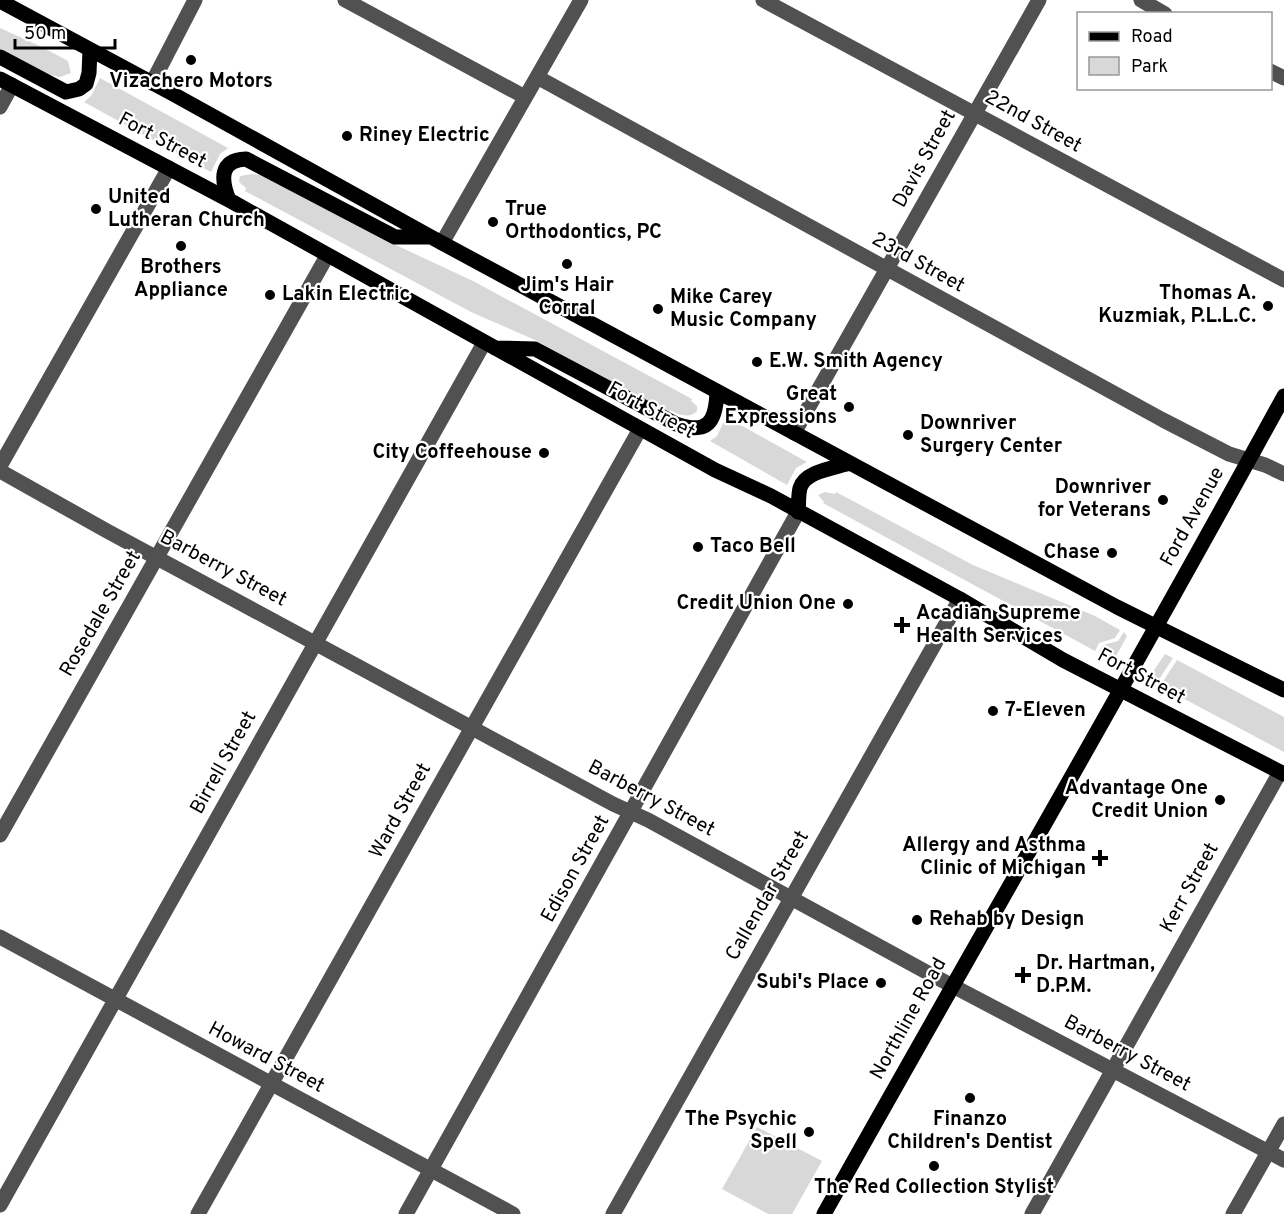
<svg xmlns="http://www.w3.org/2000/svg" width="1284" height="1214" font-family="Overpass,sans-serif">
<rect width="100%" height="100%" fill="#fff"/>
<!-- green -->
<path fill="#d8d8d8" d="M0 28 42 47 68 61 71 73 60 77 47 74 46 77 0 52Z
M100 78 228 148 220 154 211 172 84 102 91 96Z
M262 173 398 246 473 281 692 399 691 401 697 406V411C690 419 679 415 670 410L668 413 535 340 471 312 245 191 246 188 239 182 240 176 252 174 260 175Z
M726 417 807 462 796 468 787 485 710 441 717 436Z
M825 492 835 494 836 492 973 565 1095 616 1120 630 1115 638 1099 643 1095 651 823 503 824 502 818 495Z
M1124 632 1127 636 1114 660 1098 653 1103 645 1118 641Z
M1165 654 1173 658 1156 684 1151 681 1150 676Z
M1177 660 1284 717V752L1160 686Z
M757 1127 822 1161 792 1214H768L722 1189Z"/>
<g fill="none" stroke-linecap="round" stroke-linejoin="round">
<!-- minor -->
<path stroke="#515151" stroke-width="15" d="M345 0 525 97
M763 0 1284 280
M1141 0 1165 14
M1270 71 1284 78
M537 77 1163 420 1229 454 1265 465 1284 474
M152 83 195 0
M0 107 12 85
M442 243 581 0
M794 433 1039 0
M0 466 169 168
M0 471 107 531 613 804 648 820 930 974 1284 1160
M0 835 327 256
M0 937 513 1214
M0 1205 484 343
M198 1214 640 429
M406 1214 798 512
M613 1214 960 599
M1032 1214 1280 772
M1233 1214 1284 1124"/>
<!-- major -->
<path stroke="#000" stroke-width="15" d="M0 1 173 94 431 237 1117 607 1284 690
M0 57 66 92 79 89 86 84 89 73 90 50
M0 79 229 200 715 470 771 496 960 599 1063 660 1284 774
M229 200C221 180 219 160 246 159L395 237H428
M495 348 535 349 676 424C708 435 716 422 717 391
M798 512C799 505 798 496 800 488 805 471 835 468 850 463
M824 1214C977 941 1134 671 1284 396"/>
</g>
<!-- markers -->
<g fill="#000" stroke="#fff" stroke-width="2">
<circle cx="191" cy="60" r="6"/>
<circle cx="347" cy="136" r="6"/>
<circle cx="96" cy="209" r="6"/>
<circle cx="493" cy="222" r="6"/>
<circle cx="181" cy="246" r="6"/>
<circle cx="567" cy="264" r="6"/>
<circle cx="270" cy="295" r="6"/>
<circle cx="1268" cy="306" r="6"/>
<circle cx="658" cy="309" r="6"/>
<circle cx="757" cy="362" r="6"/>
<circle cx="849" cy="407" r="6"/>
<circle cx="908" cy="435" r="6"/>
<circle cx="544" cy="453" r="6"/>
<circle cx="1163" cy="500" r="6"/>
<circle cx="698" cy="547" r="6"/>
<circle cx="1112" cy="553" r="6"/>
<circle cx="848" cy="604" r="6"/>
<path d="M899 616h6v6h6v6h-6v6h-6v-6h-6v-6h6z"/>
<circle cx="993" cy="711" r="6"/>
<circle cx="1220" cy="800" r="6"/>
<path d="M1097 849h6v6h6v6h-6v6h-6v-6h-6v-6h6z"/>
<circle cx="917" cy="920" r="6"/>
<path d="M1020 966h6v6h6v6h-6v6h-6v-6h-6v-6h6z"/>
<circle cx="881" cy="983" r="6"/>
<circle cx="970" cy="1098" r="6"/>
<circle cx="809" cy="1132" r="6"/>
<circle cx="934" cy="1166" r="6"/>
</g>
<g text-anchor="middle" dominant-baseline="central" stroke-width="4.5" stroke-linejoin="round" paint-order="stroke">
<!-- poi labels -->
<g font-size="20" font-weight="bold" fill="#000" stroke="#fff" text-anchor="start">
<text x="191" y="82" text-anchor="middle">Vizachero Motors</text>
<text x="359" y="136">Riney Electric</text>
<text x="108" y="198">United<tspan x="108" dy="23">Lutheran Church</tspan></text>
<text x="505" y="210">True<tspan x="505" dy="23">Orthodontics, PC</tspan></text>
<text x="181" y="268" text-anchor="middle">Brothers<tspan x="181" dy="23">Appliance</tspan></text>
<text x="567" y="286" text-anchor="middle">Jim's Hair<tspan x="567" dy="23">Corral</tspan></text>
<text x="1256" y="294" text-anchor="end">Thomas A.<tspan x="1256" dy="23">Kuzmiak, P.L.L.C.</tspan></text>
<text x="282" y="295">Lakin Electric</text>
<text x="670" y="298">Mike Carey<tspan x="670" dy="23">Music Company</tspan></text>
<text x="769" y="362">E.W. Smith Agency</text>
<text x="837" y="395" text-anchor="end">Great<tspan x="837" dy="23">Expressions</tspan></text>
<text x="920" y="424">Downriver<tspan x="920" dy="23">Surgery Center</tspan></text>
<text x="532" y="453" text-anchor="end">City Coffeehouse</text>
<text x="1151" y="488" text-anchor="end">Downriver<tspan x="1151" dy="23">for Veterans</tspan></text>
<text x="710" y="547">Taco Bell</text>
<text x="1100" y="553" text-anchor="end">Chase</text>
<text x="836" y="604" text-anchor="end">Credit Union One</text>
<text x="916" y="614">Acadian Supreme<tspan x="916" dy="23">Health Services</tspan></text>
<text x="1005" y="711">7-Eleven</text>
<text x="1208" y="789" text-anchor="end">Advantage One<tspan x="1208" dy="23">Credit Union</tspan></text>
<text x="1086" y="846" text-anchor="end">Allergy and Asthma<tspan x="1086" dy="23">Clinic of Michigan</tspan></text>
<text x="929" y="920">Rehab by Design</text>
<text x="1036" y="964">Dr. Hartman,<tspan x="1036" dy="23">D.P.M.</tspan></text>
<text x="869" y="983" text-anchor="end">Subi's Place</text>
<text x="797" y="1120" text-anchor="end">The Psychic<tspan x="797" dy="23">Spell</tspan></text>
<text x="970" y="1120" text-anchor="middle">Finanzo<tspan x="970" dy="23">Children's Dentist</tspan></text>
<text x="934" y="1188" text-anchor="middle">The Red Collection Stylist</text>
</g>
<!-- street labels -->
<g font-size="20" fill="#000" stroke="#fff">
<text transform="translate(1033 122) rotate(29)">22nd Street</text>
<text transform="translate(162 141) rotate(28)">Fort Street</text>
<text transform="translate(925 159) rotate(-61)">Davis Street</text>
<text transform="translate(918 263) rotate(29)">23rd Street</text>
<text transform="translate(651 411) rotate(29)">Fort Street</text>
<text transform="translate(1193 517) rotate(-61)">Ford Avenue</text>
<text transform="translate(223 569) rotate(28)">Barberry Street</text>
<text transform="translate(101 614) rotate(-60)">Rosedale Street</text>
<text transform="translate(1141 677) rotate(28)">Fort Street</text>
<text transform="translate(224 763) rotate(-61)">Birrell Street</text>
<text transform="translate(651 799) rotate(28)">Barberry Street</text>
<text transform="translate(401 811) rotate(-61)">Ward Street</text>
<text transform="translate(576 869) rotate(-61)">Edison Street</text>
<text transform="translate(1190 888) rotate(-61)">Kerr Street</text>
<text transform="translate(768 896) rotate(-60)">Callendar Street</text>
<text transform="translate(909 1019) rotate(-61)">Northline Road</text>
<text transform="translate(1127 1054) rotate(28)">Barberry Street</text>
<text transform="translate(266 1058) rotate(28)">Howard Street</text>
</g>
</g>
<!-- legend -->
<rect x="1077" y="12" width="195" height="78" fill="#ffffff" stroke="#999999" stroke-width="1.5"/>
<rect x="1089" y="32" width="30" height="9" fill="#000000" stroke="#999999" stroke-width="1.5"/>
<text x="1131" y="42" font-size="18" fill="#000000">Road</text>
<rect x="1089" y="57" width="30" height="18" fill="#d8d8d8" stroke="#999999" stroke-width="1.5"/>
<text x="1131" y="72" font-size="18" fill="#000000">Park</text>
<!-- scale -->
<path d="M15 39v9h100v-9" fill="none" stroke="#000000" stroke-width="3"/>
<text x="24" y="39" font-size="18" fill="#000000" stroke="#ffffff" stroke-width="4.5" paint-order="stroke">50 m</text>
</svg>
